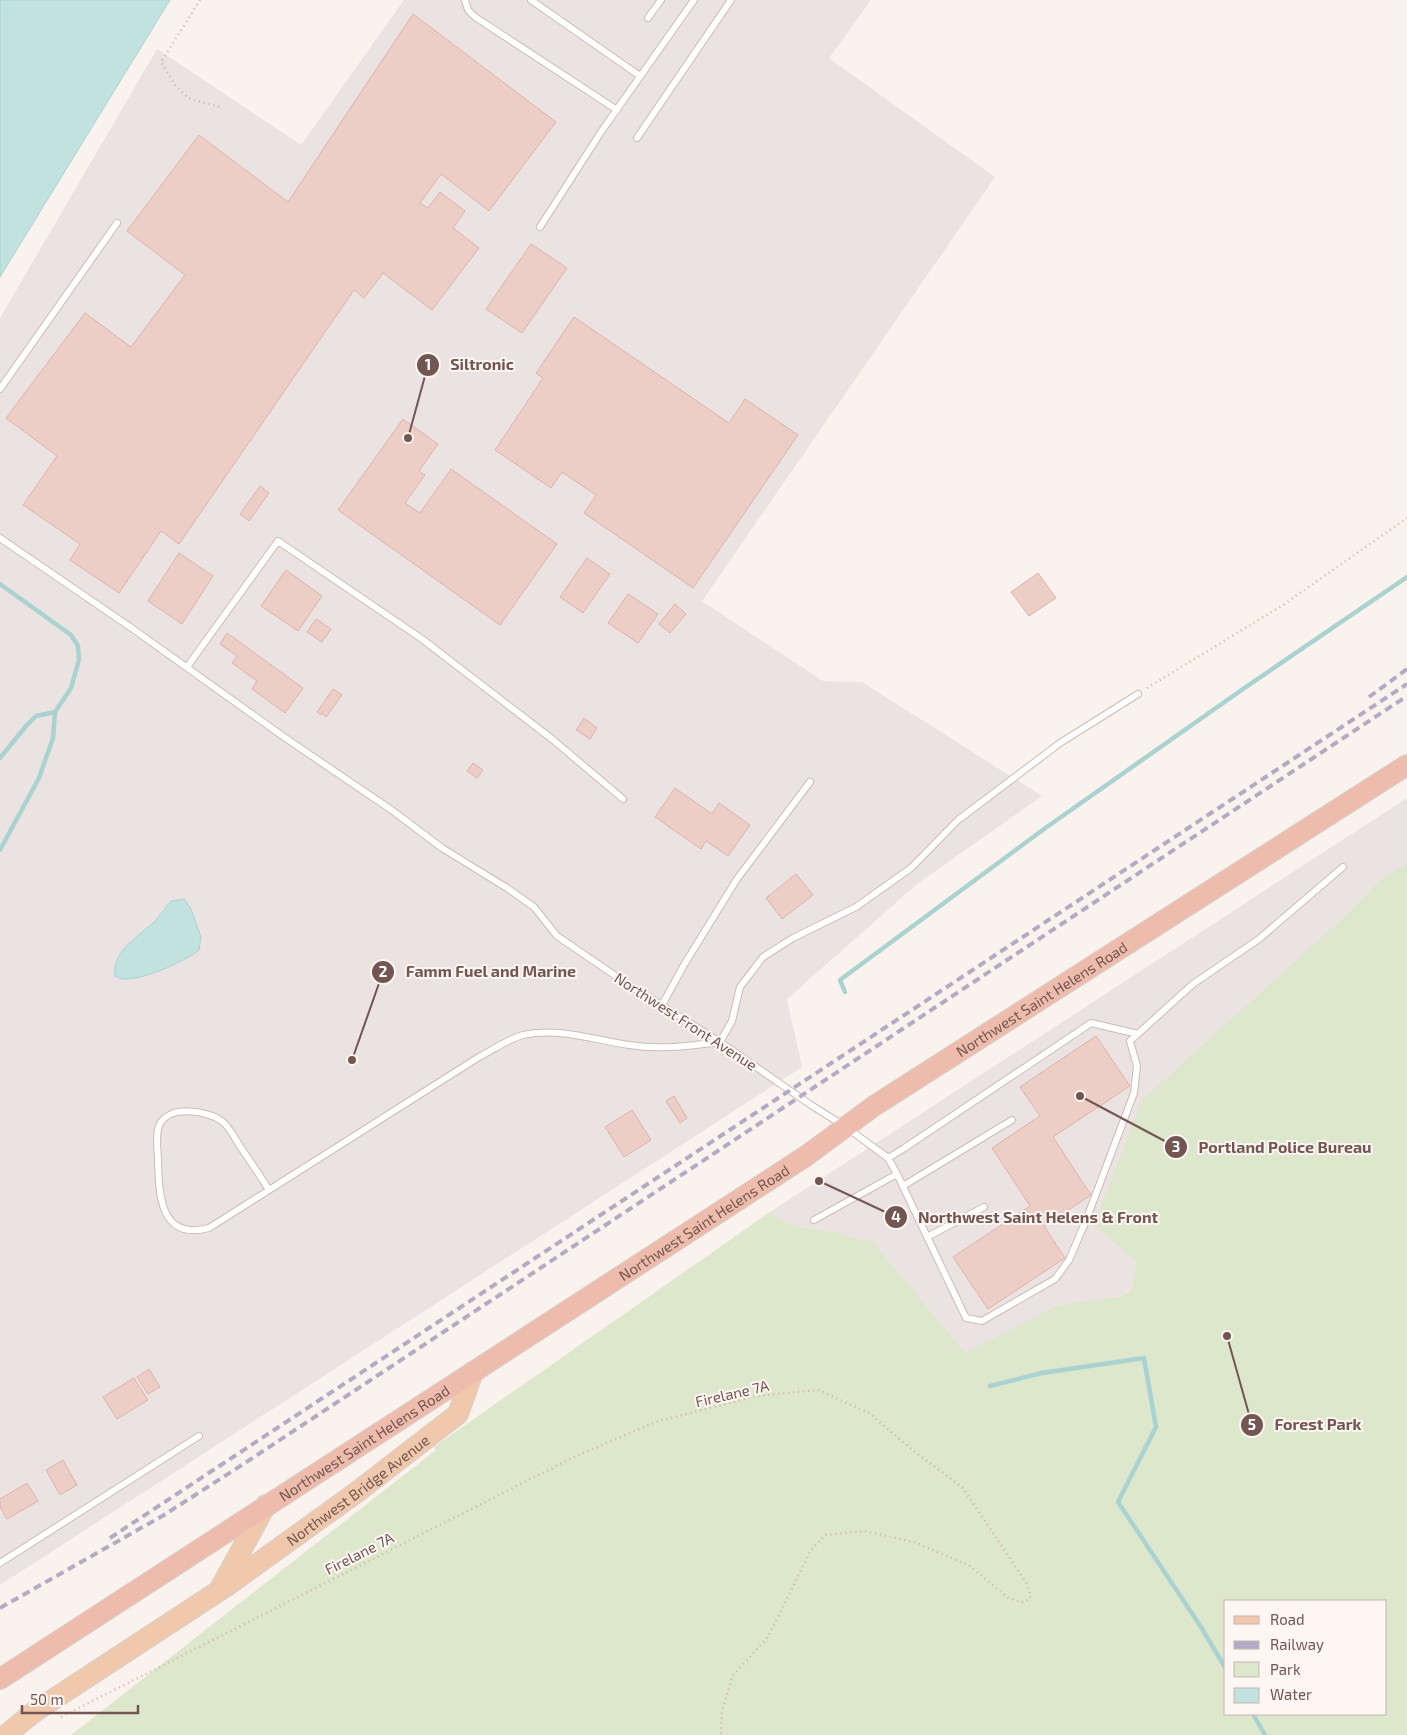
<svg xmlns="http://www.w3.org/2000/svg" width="1407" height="1735" font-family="'Exo 2',sans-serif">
<rect width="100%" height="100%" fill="#faf2ec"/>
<!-- industrial -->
<path fill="#ebe3e1" d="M404 0H871L829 58 995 177 702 601 823 681 862 682 1042 796 917 884 787 999 802 1067 0 1585V318L157 49 301 145Z
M1407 798V864L1155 1189 1131 1289 963 1383 842 1233 791 1225 770 1212Z"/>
<!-- green -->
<path fill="#dce7cc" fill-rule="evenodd" d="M1407 863V1735H71L436 1450 434 1447 770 1212 791 1225 842 1233 855 1239 871 1240 965 1353 1057 1306 1117 1297 1131 1290 1137 1262 1094 1225 1142 1100 1343 918 1380 880ZM1226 1601H1386V1714H1226Z"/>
<!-- water -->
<path fill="#c2e2e0" stroke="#aad2d0" d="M0 0H170L0 277Z
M184 899 191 909 201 937 199 950C184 962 141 981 122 979 120 978 117 977 115 976 111 951 141 935 156 920 161 914 166 907 171 901Z"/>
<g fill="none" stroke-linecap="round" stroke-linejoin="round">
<!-- stream -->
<path stroke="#aad2d0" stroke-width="4.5" d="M0 584 71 635 78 646 79 660 71 688 55 712 53 738 39 778 0 850
M0 758 26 726 36 716 55 712
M845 992 840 980 1044 829 1243 689 1407 577
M990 1386 1042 1373 1144 1358 1156 1427 1118 1502 1201 1627 1226 1669
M1253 1714 1265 1735"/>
</g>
<!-- building -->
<path fill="#eccec7" stroke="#ddb2a9" d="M413 14 556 122 489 211 441 174 420 203 428 208 440 192 465 211 453 228 479 248 432 310 383 273 364 298 354 290 179 544 161 531 119 593 70 560 80 544 23 505 57 456 6 418 85 313 131 347 185 275 127 231 199 135 288 202Z
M531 244 567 268 522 333 486 309Z
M574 317 729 423 745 399 798 435 693 588 584 513 596 495 562 472 551 488 495 450 543 378 536 373Z
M403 419 438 444 419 471 425 475 405 503 420 513 451 469 557 544 500 625 338 510Z
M260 486 269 493 249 521 240 514Z
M179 553 213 576 182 624 148 601Z
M587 558 610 574 583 613 560 597Z
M286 570 322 596 298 631 261 606Z
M1038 573 1056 598 1029 616 1011 592Z
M628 594 658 614 638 643 608 623Z
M675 604 686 614 670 633 659 624Z
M316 619 331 629 322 642 307 632Z
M227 633 303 688 285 713 252 689 257 681 232 663 237 656 220 644Z
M333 689 342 695 326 717 322 713 321 715 317 712Z
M584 718 597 728 590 739 576 730Z
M473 763 483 770 477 778 467 771Z
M675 788 712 814 719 803 750 825 728 856 706 841 701 849 655 817Z
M796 874 813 895 782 919 766 898Z
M1096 1036 1130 1086 1053 1137 1091 1195 1044 1226 1065 1258 988 1309 953 1257 1030 1206 992 1148 1040 1116 1020 1087Z
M674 1096 687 1118 680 1123 666 1101Z
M632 1110 651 1140 624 1157 605 1127Z
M149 1369 160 1387 148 1394 137 1377Z
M134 1378 148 1400 117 1419 103 1397Z
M63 1460 77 1485 60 1495 46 1470Z
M27 1483 38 1501 7 1519 0 1507V1499Z"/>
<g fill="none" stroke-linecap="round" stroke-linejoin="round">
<defs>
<path id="service" d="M465 0 468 10 475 17 617 110
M531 0 640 76
M648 18 661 0
M637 138 731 0
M540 227 601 132 694 0
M0 389 117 223
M0 538 133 629 284 737 393 811 442 848 507 888 534 907 557 936 629 985 720 1042 811 1105 846 1127 888 1158 903 1149 1091 1023 1138 1034
M187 667 278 541 422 639 552 739 623 799
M662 1005 684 965 737 879 810 782
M888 1158 897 1174 966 1318 982 1321 1055 1279 1069 1260 1085 1223 1134 1093 1137 1066 1130 1041 1193 984 1259 939 1343 867
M903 1186 1012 1120
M269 1190C260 1176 251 1162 241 1148 236 1140 231 1130 224 1123 210 1110 167 1104 159 1126 155 1137 158 1150 158 1161 159 1195 160 1241 209 1228L479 1057C493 1050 508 1039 523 1035 559 1027 594 1040 629 1045 660 1050 690 1046 720 1042L732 1021 740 987 763 957 793 938 856 907 911 868 958 820 1060 743 1138 694
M814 1220 897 1174
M927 1237 984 1207
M0 1563 199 1436"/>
<g id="primary">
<path d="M221 1587 266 1505"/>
<path id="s1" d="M6 1735 34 1712 228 1585 357 1492 458 1414 473 1372"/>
</g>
<g id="trunk">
<path id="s2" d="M0 1679 806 1156 874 1106 1407 765"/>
</g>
</defs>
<!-- service casing -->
<use href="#service" stroke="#cebbb5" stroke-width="8"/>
<!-- primary casing -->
<use href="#primary" stroke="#d8d0ce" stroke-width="22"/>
<!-- trunk casing -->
<use href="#trunk" stroke="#d8d0ce" stroke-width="22"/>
<!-- path -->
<path stroke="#d2b1aa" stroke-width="2.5" stroke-dasharray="1 4" stroke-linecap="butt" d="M200 0 161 62 175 85 188 98 220 107
M1147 688 1283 605 1407 518
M61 1717 574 1457 656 1422 756 1396 818 1390 869 1413 915 1452 963 1488 1027 1584 1031 1596 1029 1600 1022 1602 1008 1598 970 1566 914 1542 865 1531 825 1535 811 1550 768 1637 733 1675 722 1710 721 1735"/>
<!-- service -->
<use href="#service" stroke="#fff" stroke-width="6"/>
<!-- primary -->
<use href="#primary" stroke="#f0c9ad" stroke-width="20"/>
<!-- trunk -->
<use href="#trunk" stroke="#eebcac" stroke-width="20"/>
<!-- rail -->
<path stroke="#b3abc4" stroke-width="4" stroke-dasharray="8 5" stroke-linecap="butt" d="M1369 697 1407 669
M110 1538 1407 684
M0 1608 164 1515 245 1463 1407 696"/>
</g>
<g text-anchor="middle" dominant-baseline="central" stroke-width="4" stroke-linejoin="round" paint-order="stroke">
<!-- street labels -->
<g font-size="15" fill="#735651" stroke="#fdf6f2">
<text stroke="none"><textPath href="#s2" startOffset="1244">Northwest Saint Helens Road</textPath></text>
<text transform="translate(686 1021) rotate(33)">Northwest Front Avenue</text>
<text stroke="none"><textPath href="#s2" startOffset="839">Northwest Saint Helens Road</textPath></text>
<text transform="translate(732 1393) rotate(-13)">Firelane 7A</text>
<text stroke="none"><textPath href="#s2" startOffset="434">Northwest Saint Helens Road</textPath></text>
<text stroke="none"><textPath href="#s1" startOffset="429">Northwest Bridge Avenue</textPath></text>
<text transform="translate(359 1553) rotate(-27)">Firelane 7A</text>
</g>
</g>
<!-- callouts -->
<path fill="none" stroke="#735651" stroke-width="2" d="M408 438L428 365M352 1060L383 972M1080 1096L1176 1147M819 1181L896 1217M1227 1336L1252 1425"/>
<g fill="#735651" stroke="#fdf6f2" stroke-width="2">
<circle cx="408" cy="438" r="5"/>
<circle cx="352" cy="1060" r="5"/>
<circle cx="1080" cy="1096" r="5"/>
<circle cx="819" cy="1181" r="5"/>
<circle cx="1227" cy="1336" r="5"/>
<circle cx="428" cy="365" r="12"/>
<circle cx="383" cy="972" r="12"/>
<circle cx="1176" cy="1147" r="12"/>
<circle cx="896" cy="1217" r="12"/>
<circle cx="1252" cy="1425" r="12"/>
</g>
<g font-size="15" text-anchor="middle" font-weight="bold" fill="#fff">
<text x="428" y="370">1</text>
<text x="383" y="977">2</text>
<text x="1176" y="1152">3</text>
<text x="896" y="1222">4</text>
<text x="1252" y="1430">5</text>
</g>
<g font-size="16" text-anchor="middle" font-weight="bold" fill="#735651" stroke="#fdf6f2" stroke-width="4" stroke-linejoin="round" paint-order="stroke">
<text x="482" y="370">Siltronic</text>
<text x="491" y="977">Famm Fuel and Marine</text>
<text x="1285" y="1153">Portland Police Bureau</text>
<text x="1038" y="1223">Northwest Saint Helens &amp; Front</text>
<text x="1318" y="1430">Forest Park</text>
</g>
<!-- legend -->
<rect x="1224" y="1600" width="162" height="115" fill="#fdf6f2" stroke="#c6b6b2"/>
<rect x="1234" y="1616" width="25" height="8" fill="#f0c9ad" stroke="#c6b6b2"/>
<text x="1270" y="1625" font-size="15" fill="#735651">Road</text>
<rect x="1234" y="1641" width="25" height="8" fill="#b3abc4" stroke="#c6b6b2"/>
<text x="1270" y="1650" font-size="15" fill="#735651">Railway</text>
<rect x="1234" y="1662" width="25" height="15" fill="#dce7cc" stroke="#c6b6b2"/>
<text x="1270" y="1675" font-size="15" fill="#735651">Park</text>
<rect x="1234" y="1688" width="25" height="15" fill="#c2e2e0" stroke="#c6b6b2"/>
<text x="1270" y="1700" font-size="15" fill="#735651">Water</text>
<!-- scale -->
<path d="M22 1705v8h116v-8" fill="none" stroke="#735651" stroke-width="2.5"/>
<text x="30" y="1705" font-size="15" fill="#735651" stroke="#fdf6f2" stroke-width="4" paint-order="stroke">50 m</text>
</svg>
